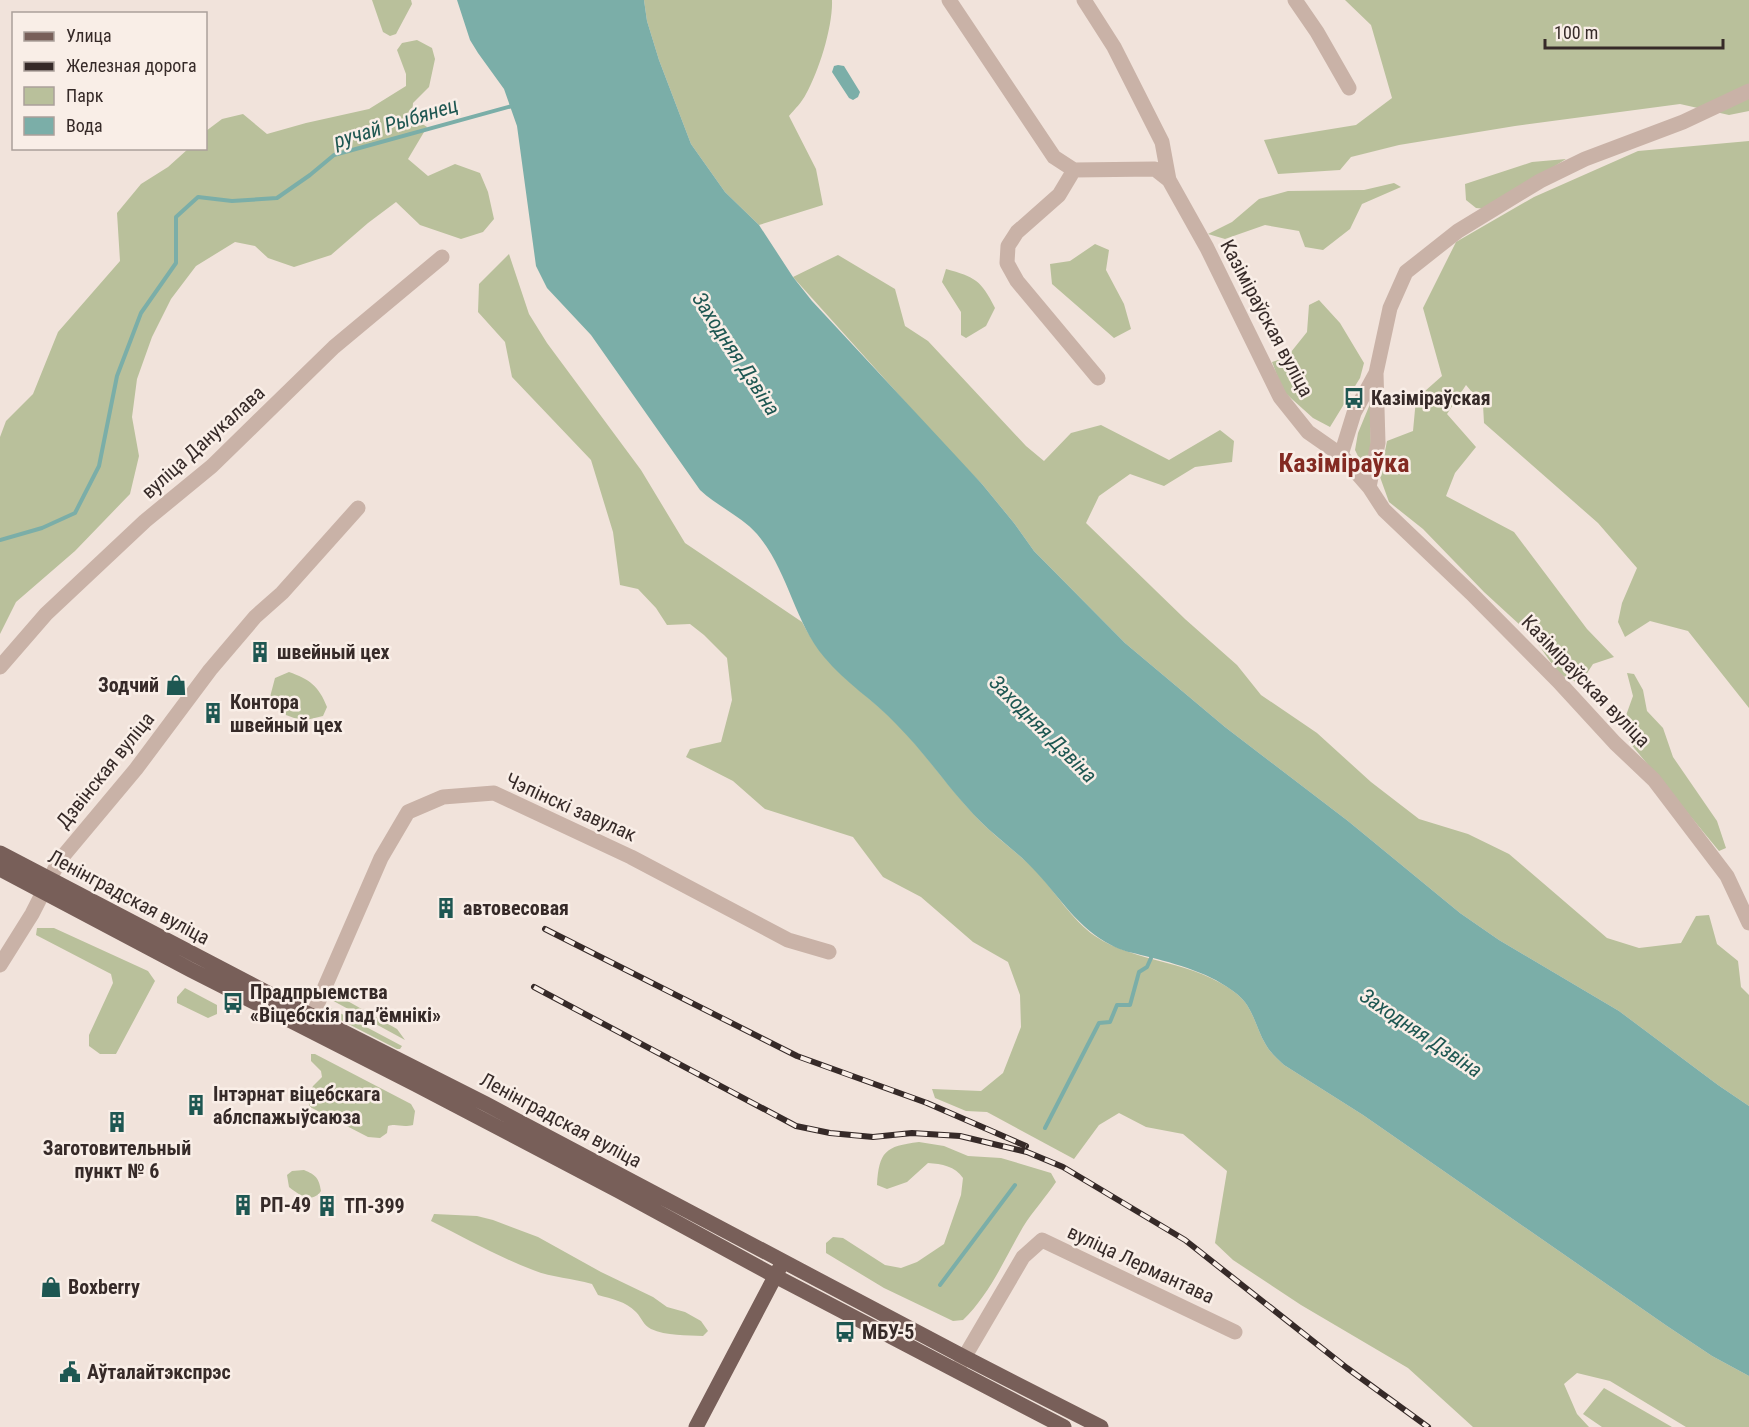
<svg xmlns="http://www.w3.org/2000/svg" width="1749" height="1427" font-family="'Roboto Condensed',sans-serif">
<rect width="100%" height="100%" fill="#f1e3db"/>
<!-- green -->
<path fill="#b9c09b" d="M372 0H411L412 4 396 34 390 36 383 32Z
M644 0H832C833 26 819 71 806 94 802 102 795 109 789 116L816 169 823 205 759 225 725 192 691 144 659 60 647 21Z
M1345 0H1749V111L1729 115 1680 104 1515 126 1399 145 1351 157 1340 170 1278 174 1264 140 1356 125 1392 98 1371 25Z
M417 40 432 48 435 59 429 87 413 103 412 117 427 127 408 159 428 176 455 164 480 173 488 192 494 219 483 232 461 239 420 225 396 202 368 223 331 255 294 267 268 258 255 246 235 242 196 266 171 299 152 337 137 379 132 417 139 456 130 494 75 551 16 602 0 634V437L6 421 33 394 58 332 120 261 117 213 141 184 168 167 188 149 206 148V131L222 119 243 114 267 134 306 123 369 109 406 86V74L397 50 402 43Z
M1749 141V708L1688 631 1650 621 1625 637 1618 622 1622 603 1637 568 1598 523 1484 423 1483 405 1466 385 1447 414 1476 447 1455 473 1446 496 1514 532 1587 629 1614 657 1593 664 1580 684 1559 674 1533 637 1484 592 1423 529 1389 502 1380 477 1387 441 1413 431 1416 399 1442 376 1423 308 1456 242 1534 197 1638 151Z
M1566 159 1487 209 1476 208 1466 200 1465 184 1532 162Z
M1394 183 1401 187 1362 204 1350 229 1323 250 1305 247 1299 231 1265 225 1225 239 1208 234 1232 222 1259 199 1288 191 1364 190Z
M1095 244 1109 250 1106 270 1124 304 1131 329 1114 338 1052 284 1050 264 1070 261Z
M509 254 529 314 547 343 641 470 685 543 802 622C827 671 857 685 894 721 925 752 949 789 980 821 998 839 1019 854 1037 872 1056 893 1072 920 1095 936 1137 964 1195 960 1237 994 1254 1008 1255 1027 1266 1045 1270 1052 1277 1059 1284 1065L1363 1115 1667 1326 1712 1356 1749 1376V1427H1686L1610 1381 1577 1373 1564 1384 1577 1414 1589 1427H1473L1408 1368 1301 1305 1233 1260 1215 1243 1227 1171 1183 1134 1146 1127 1119 1113 1099 1125 1074 1159 987 1112 966 1111 935 1098 932 1089 981 1091 1003 1073 1021 1027 1020 995 1008 962 973 942 921 897 883 877 853 837 765 809 733 781 686 757 690 749 721 742 732 700 727 658 704 635 690 624 667 625 656 608 638 589 620 585 613 532 591 460 512 377 505 342 478 312 479 284Z
M838 255 895 289 905 326 928 341 1026 446 1044 461 1071 433 1101 425 1169 460 1220 430 1234 441 1232 462 1195 467 1164 486 1130 474 1099 496 1086 523 1185 619 1237 665 1261 695 1317 733 1371 782 1419 819 1468 834 1509 854 1607 938 1639 948 1681 943 1696 916 1709 915 1717 944 1738 961 1741 987 1749 995V1106L1718 1085 1619 1011 1499 940 1460 913 1348 821 1225 727 1125 643 1034 551 1014 523 982 484 944 445 793 277Z
M946 269C975 277 981 280 995 308L986 326 966 338 961 335V312L942 282Z
M1319 300 1340 323 1364 363 1360 378 1330 427 1313 418 1283 391 1272 362 1287 357 1307 332 1309 305Z
M1370 404 1371 449 1367 460H1360L1355 450 1358 433Z
M289 672C309 679 319 686 327 707L323 716 302 721 286 715 270 697 275 678Z
M1627 673 1634 674 1643 690 1647 711 1663 728 1673 757 1717 821 1726 848 1719 851 1630 743 1624 721 1633 696Z
M37 928H54L148 971 155 981 116 1054H100L89 1046V1035L113 983 111 974 36 935Z
M185 988 217 1005V1014L208 1018 177 1003V997Z
M331 995H337L397 1029 405 1040 328 998Z
M323 1004 402 1046 400 1049H397L325 1012Z
M311 1054H315L411 1104 415 1111 413 1125C401 1128 397 1123 388 1126L387 1133 380 1138 368 1137 310 1107 307 1099 313 1086 322 1077 321 1071 311 1061Z
M919 1142 944 1146 968 1156 1001 1158 1051 1173 1056 1182C1046 1197 1033 1211 1023 1227 1005 1258 990 1294 963 1320L953 1321 884 1288 826 1253V1243L833 1237 843 1238 885 1265 901 1268 917 1262 944 1244 961 1195 963 1178C955 1166 942 1164 928 1163L907 1182 887 1189 877 1185C879 1152 885 1146 919 1142Z
M304 1170C316 1175 319 1178 321 1191 312 1204 299 1195 289 1187L287 1175 292 1171Z
M434 1214 477 1216 493 1220 538 1237 601 1272 653 1297 667 1307 685 1312 701 1321 708 1331 703 1336C687 1335 666 1336 651 1329 643 1325 642 1318 636 1312 625 1301 612 1299 598 1295L592 1284C572 1278 553 1278 533 1270 498 1257 464 1237 431 1221Z
M1604 1388 1672 1427H1602L1583 1414Z"/>
<!-- water -->
<path fill="#7baea8" d="M457 0H644L647 21 659 60 691 144 725 192 759 225 793 277 812 301 982 484 1014 523 1034 551 1125 643 1225 727 1348 821 1460 913 1499 940 1619 1011 1718 1085 1749 1106V1376L1712 1356 1667 1326 1363 1115 1284 1065C1277 1059 1270 1052 1266 1045 1255 1027 1254 1008 1237 994 1211 973 1177 964 1145 956 1134 953 1121 951 1111 945 1079 929 1060 898 1037 873 1020 854 998 839 980 821 950 791 927 755 897 725 874 700 845 683 824 657 794 621 788 570 757 534 741 516 717 506 700 490L591 335 547 288 536 266 517 126 504 89 478 53 470 40Z
M838 65 844 66 860 92 858 97 853 100 849 98 832 72 834 66Z"/>
<g fill="none" stroke-linecap="round" stroke-linejoin="round">
<!-- stream -->
<path stroke="#7baea8" stroke-width="4" d="M0 540 42 528 75 513 99 466 117 376 141 313 176 263V217L198 197 232 201 277 198 310 175 334 155 512 106
M1045 1128 1099 1023 1110 1022 1117 1005H1130L1139 972 1147 967 1151 958
M940 1285 1015 1185"/>
<!-- minor -->
<path stroke="#c9b2a7" stroke-width="15" d="M949 0 1054 157 1074 170 1155 169 1169 180
M1084 0 1114 47 1162 142 1169 180 1207 248 1280 397 1308 432 1341 455 1369 487 1384 510 1471 593 1558 681 1615 743 1654 780 1727 876 1749 923
M1295 0 1317 32 1349 88
M1074 170 1059 195 1017 232 1008 246 1007 263 1017 281 1098 378
M1341 455 1354 413 1376 373
M1369 487 1378 443 1376 373 1390 308 1406 272 1458 231 1540 181 1585 159 1683 122 1749 91
M0 667 46 614 145 521 212 466 334 347 442 257
M0 965 32 914 59 861 136 769 210 670 255 617 282 593 358 508
M307 1028 381 858 408 812 443 797 494 793 631 857 788 940 829 952
M958 1368 1023 1257 1042 1240 1235 1332"/>
<!-- major -->
<path stroke="#785f59" stroke-width="15" d="M0 853 312 1016 486 1104 964 1357 1101 1427
M0 869 191 970 415 1084 619 1191 775 1276 1064 1427
M696 1427 779 1269"/>
<defs>
<path id="rail" d="M545 929 797 1056 927 1103 1026 1146
M534 987 796 1126 830 1133 873 1137 912 1133 960 1136 1027 1152 1063 1167 1185 1240 1347 1368 1428 1427"/>
</defs>
<!-- rail casing -->
<use href="#rail" stroke="#362a28" stroke-width="6"/>
<!-- rail -->
<use href="#rail" stroke="#f9eee7" stroke-width="4" stroke-dasharray="11" stroke-linecap="butt"/>
</g>
<!-- icons -->
<defs>
<symbol id="bus-bare" viewBox="-9 -9 18 18"><path d="M-5-6H5V4H4V6H2V4H-2V6H-4V4H-5ZM-3.5-4V0h7V-4ZM-3.5 1.2v1.5H-2V1.2ZM2 1.2v1.5H3.5V1.2Z" fill="#1e5752" stroke="#f9eee7" stroke-width="2.5" paint-order="stroke"/></symbol>
<symbol id="building-bare" viewBox="-9 -9 18 18"><path d="M-4-6H4V6H1V3H-1V6H-4ZM-2.5-4.3h1.7v1.8h-1.7ZM.8-4.3h1.7v1.8H.8ZM-2.5-1h1.7V.8h-1.7ZM.8-1h1.7V.8H.8Z" fill="#1e5752" stroke="#f9eee7" stroke-width="2.5" paint-order="stroke"/></symbol>
<symbol id="shop-bare" viewBox="-9 -9 18 18"><path d="M-5-2.5h2.3a2.7 3.5 0 0 1 5.4 0H5L5.5 6h-11ZM-1.5-2.5h3a1.5 2.3 0 0 0-3 0Z" fill="#1e5752" stroke="#f9eee7" stroke-width="2.5" paint-order="stroke"/></symbol>
<symbol id="civic-bare" viewBox="-9 -9 18 18"><path d="M-.6-6.5H3V-4.5H.6V-3L4-1V1h2V6H-6V1h2V-1L-.6-3ZM-1.2 2.5V6h2.4V2.5Z" fill="#1e5752" stroke="#f9eee7" stroke-width="2.5" paint-order="stroke"/></symbol>
</defs>
<g fill-rule="evenodd">
<use href="#bus-bare" x="1339" y="383" width="30" height="30"/>
<use href="#building-bare" x="245" y="637" width="30" height="30"/>
<use href="#shop-bare" x="161" y="670" width="30" height="30"/>
<use href="#building-bare" x="198" y="698" width="30" height="30"/>
<use href="#building-bare" x="431" y="893" width="30" height="30"/>
<use href="#bus-bare" x="218" y="988" width="30" height="30"/>
<use href="#building-bare" x="181" y="1090" width="30" height="30"/>
<use href="#building-bare" x="102" y="1107" width="30" height="30"/>
<use href="#building-bare" x="228" y="1190" width="30" height="30"/>
<use href="#building-bare" x="312" y="1191" width="30" height="30"/>
<use href="#shop-bare" x="36" y="1272" width="30" height="30"/>
<use href="#bus-bare" x="830" y="1317" width="30" height="30"/>
<use href="#civic-bare" x="55" y="1357" width="30" height="30"/>
</g>
<g text-anchor="middle" dominant-baseline="central" stroke-width="5" stroke-linejoin="round" paint-order="stroke">
<!-- street labels -->
<g font-size="20" fill="#362a28" stroke="#f9eee7">
<text transform="translate(1267 318) rotate(62)">Казіміраўская вуліца</text>
<text transform="translate(203 442) rotate(-42)">вуліца Данукалава</text>
<text transform="translate(1586 681) rotate(46)">Казіміраўская вуліца</text>
<text transform="translate(105 770) rotate(-51)">Дзвінская вуліца</text>
<text transform="translate(571 807) rotate(24)">Чэпінскі завулак</text>
<text transform="translate(129 897) rotate(28)">Ленінградская вуліца</text>
<text transform="translate(561 1120) rotate(28)">Ленінградская вуліца</text>
<text transform="translate(1141 1264) rotate(25)">вуліца Лермантава</text>
</g>
<!-- poi labels -->
<g font-size="20" font-weight="bold" fill="#362a28" stroke="#f9eee7" text-anchor="start">
<text x="1371" y="398">Казіміраўская</text>
<text x="277" y="652">швейный цех</text>
<text x="159" y="685" text-anchor="end">Зодчий</text>
<text x="230" y="702">Контора<tspan x="230" dy="23">швейный цех</tspan></text>
<text x="463" y="908">автовесовая</text>
<text x="250" y="992">Прадпрыемства<tspan x="250" dy="23">«Віцебскія падʼёмнікі»</tspan></text>
<text x="213" y="1094">Інтэрнат віцебскага<tspan x="213" dy="23">аблспажыўсаюза</tspan></text>
<text x="117" y="1148" text-anchor="middle">Заготовительный<tspan x="117" dy="23">пункт № 6</tspan></text>
<text x="260" y="1205">РП-49</text>
<text x="344" y="1206">ТП-399</text>
<text x="68" y="1287">Boxberry</text>
<text x="862" y="1332">МБУ-5</text>
<text x="87" y="1372">Аўталайтэкспрэс</text>
</g>
<!-- water labels -->
<g font-size="21" font-style="italic" fill="#1e5752" stroke="#f9eee7">
<text transform="translate(396 123) rotate(-17)">ручай Рыбянец</text>
<text transform="translate(736 354) rotate(57)">Заходняя Дзвіна</text>
<text transform="translate(1043 729) rotate(45)">Заходняя Дзвіна</text>
<text transform="translate(1421 1033) rotate(34)">Заходняя Дзвіна</text>
</g>
<!-- district labels -->
<g font-size="26" font-weight="bold" fill="#832a22" stroke="#f9eee7">
<text x="1344" y="463">Казіміраўка</text>
</g>
</g>
<!-- legend -->
<rect x="12" y="12" width="195" height="138" fill="#f9eee7" stroke="#aba09b" stroke-width="1.5"/>
<rect x="24" y="32" width="30" height="9" fill="#785f59" stroke="#aba09b" stroke-width="1.5"/>
<text x="66" y="42" font-size="18" fill="#362a28">Улица</text>
<rect x="24" y="62" width="30" height="9" fill="#362a28" stroke="#aba09b" stroke-width="1.5"/>
<text x="66" y="72" font-size="18" fill="#362a28">Железная дорога</text>
<rect x="24" y="87" width="30" height="18" fill="#b9c09b" stroke="#aba09b" stroke-width="1.5"/>
<text x="66" y="102" font-size="18" fill="#362a28">Парк</text>
<rect x="24" y="117" width="30" height="18" fill="#7baea8" stroke="#aba09b" stroke-width="1.5"/>
<text x="66" y="132" font-size="18" fill="#362a28">Вода</text>
<!-- scale -->
<path d="M1545 39v9h178v-9" fill="none" stroke="#362a28" stroke-width="3"/>
<text x="1554" y="39" font-size="18" fill="#362a28" stroke="#f9eee7" stroke-width="4.5" paint-order="stroke">100 m</text>
</svg>
